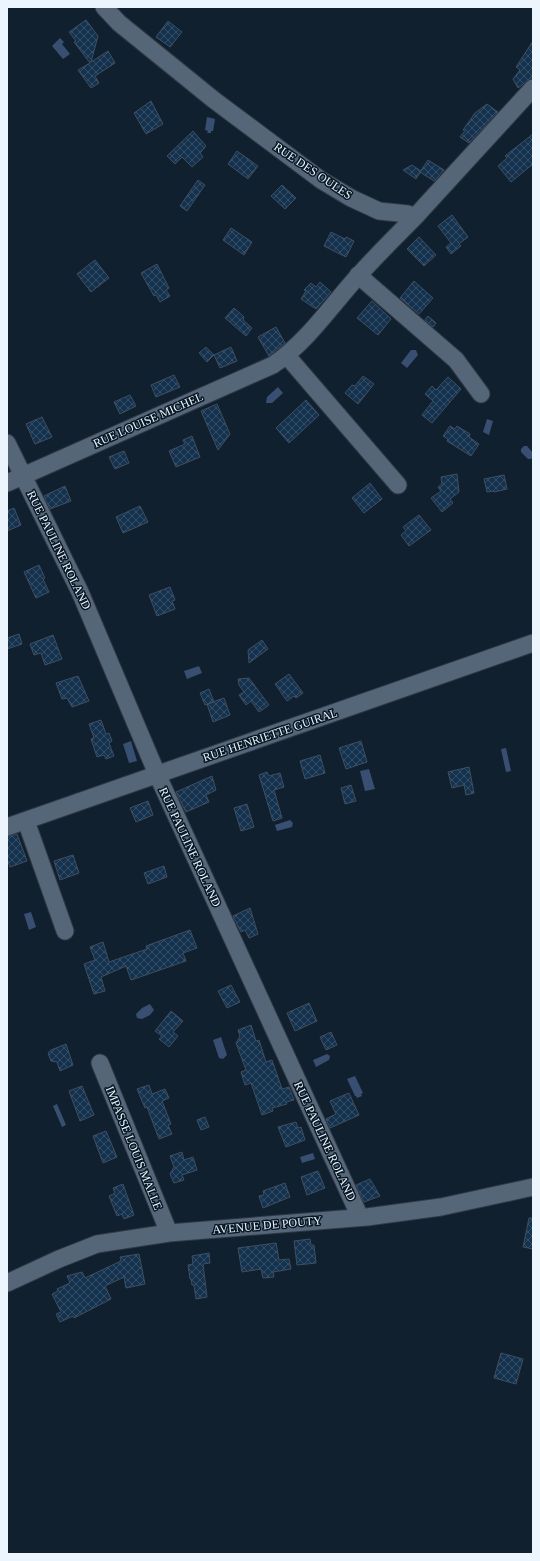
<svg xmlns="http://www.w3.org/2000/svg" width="540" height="1561" font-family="'Times New Roman',serif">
<defs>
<pattern id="building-cross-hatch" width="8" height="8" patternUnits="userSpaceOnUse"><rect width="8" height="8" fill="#14314e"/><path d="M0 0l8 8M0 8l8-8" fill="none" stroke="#364f68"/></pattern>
</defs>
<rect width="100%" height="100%" fill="#11202f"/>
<!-- water -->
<path fill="#394f71" d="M60 38 64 42 62 44 70 54 63 59 52 46Z
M207 117 215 119 213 131H211V133H207L208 131 205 130Z
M411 350H416L418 355 407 368 401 363Z
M278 387 283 393 272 403H266L267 397Z
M487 419 493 421 489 435 483 432Z
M524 446H527L533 453V457L531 459H528L521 452V449Z
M199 666 202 673 187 679 184 671Z
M131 741 137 761 129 763 123 744Z
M506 748 511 771 506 772 501 749Z
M369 769 375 789 365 791 360 771Z
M290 820 293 823 292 827 277 831 275 825Z
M31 912 36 927 29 930 24 914Z
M150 1004 154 1010 150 1015 142 1019 137 1018 136 1014 142 1008Z
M221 1037 227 1055 223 1059 219 1058 213 1040Z
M327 1054 330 1056 329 1060 316 1067 313 1060Z
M355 1076 363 1093 361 1094 362 1096 357 1098 356 1096H355L347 1079Z
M57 1104 66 1125 62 1127 53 1106Z
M313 1153 315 1159 302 1163 300 1157Z"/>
<!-- building -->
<path fill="url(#building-cross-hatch)" stroke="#3f4f60" d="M86 20 98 36 91 62 108 51 115 63 95 76 99 83 91 88 78 70 90 63 74 42 76 41 69 32Z
M168 21 182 32 170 47 156 37Z
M533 41V76L518 88 513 79 520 70 516 67Z
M151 101 163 124 146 134 134 113Z
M487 104 498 112 469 143 460 137 465 131 463 130 475 113Z
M193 131 206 146 200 153 203 157 192 167 182 157 175 164 167 156Z
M533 134V164L511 182 498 166 507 158 505 156Z
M237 151 258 166 248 179 228 164Z
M428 160 444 170 434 181 420 172Z
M412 165 421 171 416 179 403 170Z
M198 180 205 185 187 211 180 206Z
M282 185 296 198 285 209 271 196Z
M452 215 468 237 459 244 461 246 451 254 446 247 451 243 438 226Z
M231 228 252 242 244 255 223 240Z
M331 232 345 239 346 237 354 241 346 257 324 246Z
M419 237 436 255 424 266 407 249Z
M95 260 109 278 91 292 77 274Z
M157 264 169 288 166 290 170 296 160 302 156 295 154 296 141 273Z
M414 281 433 298 419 314 400 298Z
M320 282 331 292 316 309 301 299 306 291 304 290 311 283 316 287Z
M372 301 391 319 378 335 357 318Z
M234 308 244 317 243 320 252 328 246 336 225 318Z
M428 316 436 323 433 327 425 320Z
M276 327 285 343 269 356 258 337Z
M206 347 214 355 207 362 199 353Z
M231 347 237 361 220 368 214 355Z
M174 375 180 387 156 397 151 385Z
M363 376 374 384 358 404 345 393 352 385 355 386Z
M448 377 461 389 432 423 422 415 433 401 425 394 432 386 436 390Z
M130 395 136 406 120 414 114 402Z
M306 400 319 415 289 443 276 428Z
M217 404 230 434 218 450 201 411Z
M42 417 52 437 35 444 26 424Z
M450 426 455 429 457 426 470 434 469 437 479 444 471 456 447 441 448 439 443 436Z
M192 436 200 457 176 467 169 451 185 444 183 440Z
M124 451 129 463 115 469 109 457Z
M457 474 459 492 450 499 453 503 442 512 431 498 441 491 438 487 442 484 441 477Z
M504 475 507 489 494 492 493 491 487 492 484 479Z
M370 483 382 499 364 513 352 498Z
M65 486 71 501 50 509 44 496Z
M140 506 148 522 123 533 116 517Z
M14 508 21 525 7 531V511Z
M419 515 431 530 409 546 401 535 406 531 403 527Z
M39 565 45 578 43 579 49 592 36 598 24 572Z
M170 587 175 600 172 601 175 609 157 616 149 595Z
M19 634 22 644 7 649V638Z
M53 635 62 659 45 665 41 653 34 655 30 644Z
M262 640 268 649 249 663 248 650Z
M289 674 303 693 296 698 294 696 287 701 275 684Z
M78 676 89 701 72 707 67 698 62 699 56 683Z
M249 678 269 705 259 712 251 701 246 705 239 695 244 692 239 685 238 679Z
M209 689 214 702 205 705 200 693Z
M224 698 230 715 213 722 207 704Z
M101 720 106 734 109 733 112 741 109 743 114 756 106 759 104 755 97 757 91 739 94 738 89 724Z
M361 741 367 762 346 769 339 748Z
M320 755 325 773 305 779 300 761Z
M469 767 474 793 466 795 464 785 452 788 448 772Z
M267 772 269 776 280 773 284 787 274 790 282 818 273 821 259 775Z
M212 776 216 790 206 795 209 802 186 812 176 792Z
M351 785 356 801 345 804 341 788Z
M148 801 153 815 136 822 130 808Z
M247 804 254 827 241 831 234 808Z
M17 834 27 861 10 867 7 858V837Z
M73 855 79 873 60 880 54 861Z
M164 866 167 877 148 884 144 873Z
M250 908 258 934 249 938 245 930 241 932 233 916Z
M190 930 197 948 183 953 186 961 131 980 126 966 101 977 105 991 94 994 84 964 95 960 90 947 103 942 109 962 147 949 146 946Z
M231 985 240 1002 227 1008 218 991Z
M309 1003 317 1021 295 1031 287 1013Z
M171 1011 183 1021 173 1032 178 1036 169 1047 159 1039 162 1036 155 1031Z
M251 1025 256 1041 259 1040 266 1062 272 1060 282 1089 289 1087 294 1100 286 1102 287 1104 272 1108 273 1111 262 1115 251 1083 245 1085 241 1072 246 1070 236 1043 240 1036 238 1030Z
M331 1032 337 1045 326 1050 320 1037Z
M66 1044 73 1065 60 1071 57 1062 51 1061 48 1053 51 1050Z
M149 1085 152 1094 165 1089 169 1098 162 1101 171 1124 168 1125 172 1134 159 1139 147 1107 145 1108 137 1089Z
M82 1086 94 1115 80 1121 69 1091Z
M349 1093 359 1115 330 1128 326 1119 336 1114 330 1101Z
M205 1117 209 1127 201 1130 197 1120Z
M296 1122 298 1128 301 1127 305 1140 286 1147 278 1127Z
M106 1131 117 1157 103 1163 93 1136Z
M182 1152 184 1160 193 1157 197 1170 182 1175 184 1180 174 1183 170 1174 174 1167 170 1156Z
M318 1171 325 1188 307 1195 301 1177Z
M370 1179 380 1196 364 1202 356 1185Z
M285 1183 290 1197 263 1208 259 1196 264 1195 263 1191Z
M123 1184 134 1215 124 1219 122 1214 117 1216 109 1196 115 1193 113 1188Z
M529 1218H533V1249L523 1247Z
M310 1239 311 1245H314L316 1263 297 1265 294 1241Z
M276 1243 279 1260 289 1259 291 1269 273 1272 274 1277 263 1278 261 1269 242 1272 238 1248Z
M209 1253 210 1263 203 1264 207 1297 196 1299 194 1285H192L191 1279H190L188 1265 193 1264 192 1256Z
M139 1254 145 1284 126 1288 124 1277 105 1286 111 1299 74 1318 73 1316 60 1322 56 1314 61 1312 52 1294 58 1291 57 1289 70 1283 67 1276 82 1272 85 1278 121 1261 120 1257Z
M501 1353 523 1359 516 1384 494 1378Z"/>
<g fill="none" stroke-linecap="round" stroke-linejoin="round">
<defs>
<path id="minor" d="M104 7 119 23 214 100 321 180 351 198 379 211 408 214 414 218 533 88
M358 275 456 360 481 394
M287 356 398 485
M7 443 80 592 157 774 360 1217
M7 483 273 365C307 342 331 306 358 276 376 256 395 237 414 218
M26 821 65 931
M7 827 533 643
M100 1063 169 1233
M7 1283 59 1259 97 1244 169 1233 367 1217 441 1207 533 1187"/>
</defs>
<!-- minor casing -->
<use href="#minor" stroke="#303845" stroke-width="19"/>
<!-- minor -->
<use href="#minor" stroke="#556678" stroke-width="17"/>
</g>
<g text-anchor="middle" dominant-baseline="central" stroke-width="3" stroke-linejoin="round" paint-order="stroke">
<!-- street labels -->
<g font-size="12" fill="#ecf4fd" stroke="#081725">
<text transform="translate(313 171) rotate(34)">RUE DES OULES</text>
<text transform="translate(148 420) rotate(-24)">RUE LOUISE MICHEL</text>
<text transform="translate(59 550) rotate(64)">RUE PAULINE ROLAND</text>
<text transform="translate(270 735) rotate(-19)">RUE HENRIETTE GUIRAL</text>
<text transform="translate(190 847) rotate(65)">RUE PAULINE ROLAND</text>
<text transform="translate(325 1141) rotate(65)">RUE PAULINE ROLAND</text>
<text transform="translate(134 1148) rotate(68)">IMPASSE LOUIS MALLE</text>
<text transform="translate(267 1225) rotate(-5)">AVENUE DE POUTY</text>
</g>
</g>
<!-- border -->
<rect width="540" height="1561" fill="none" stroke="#ecf4fd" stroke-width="16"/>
</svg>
